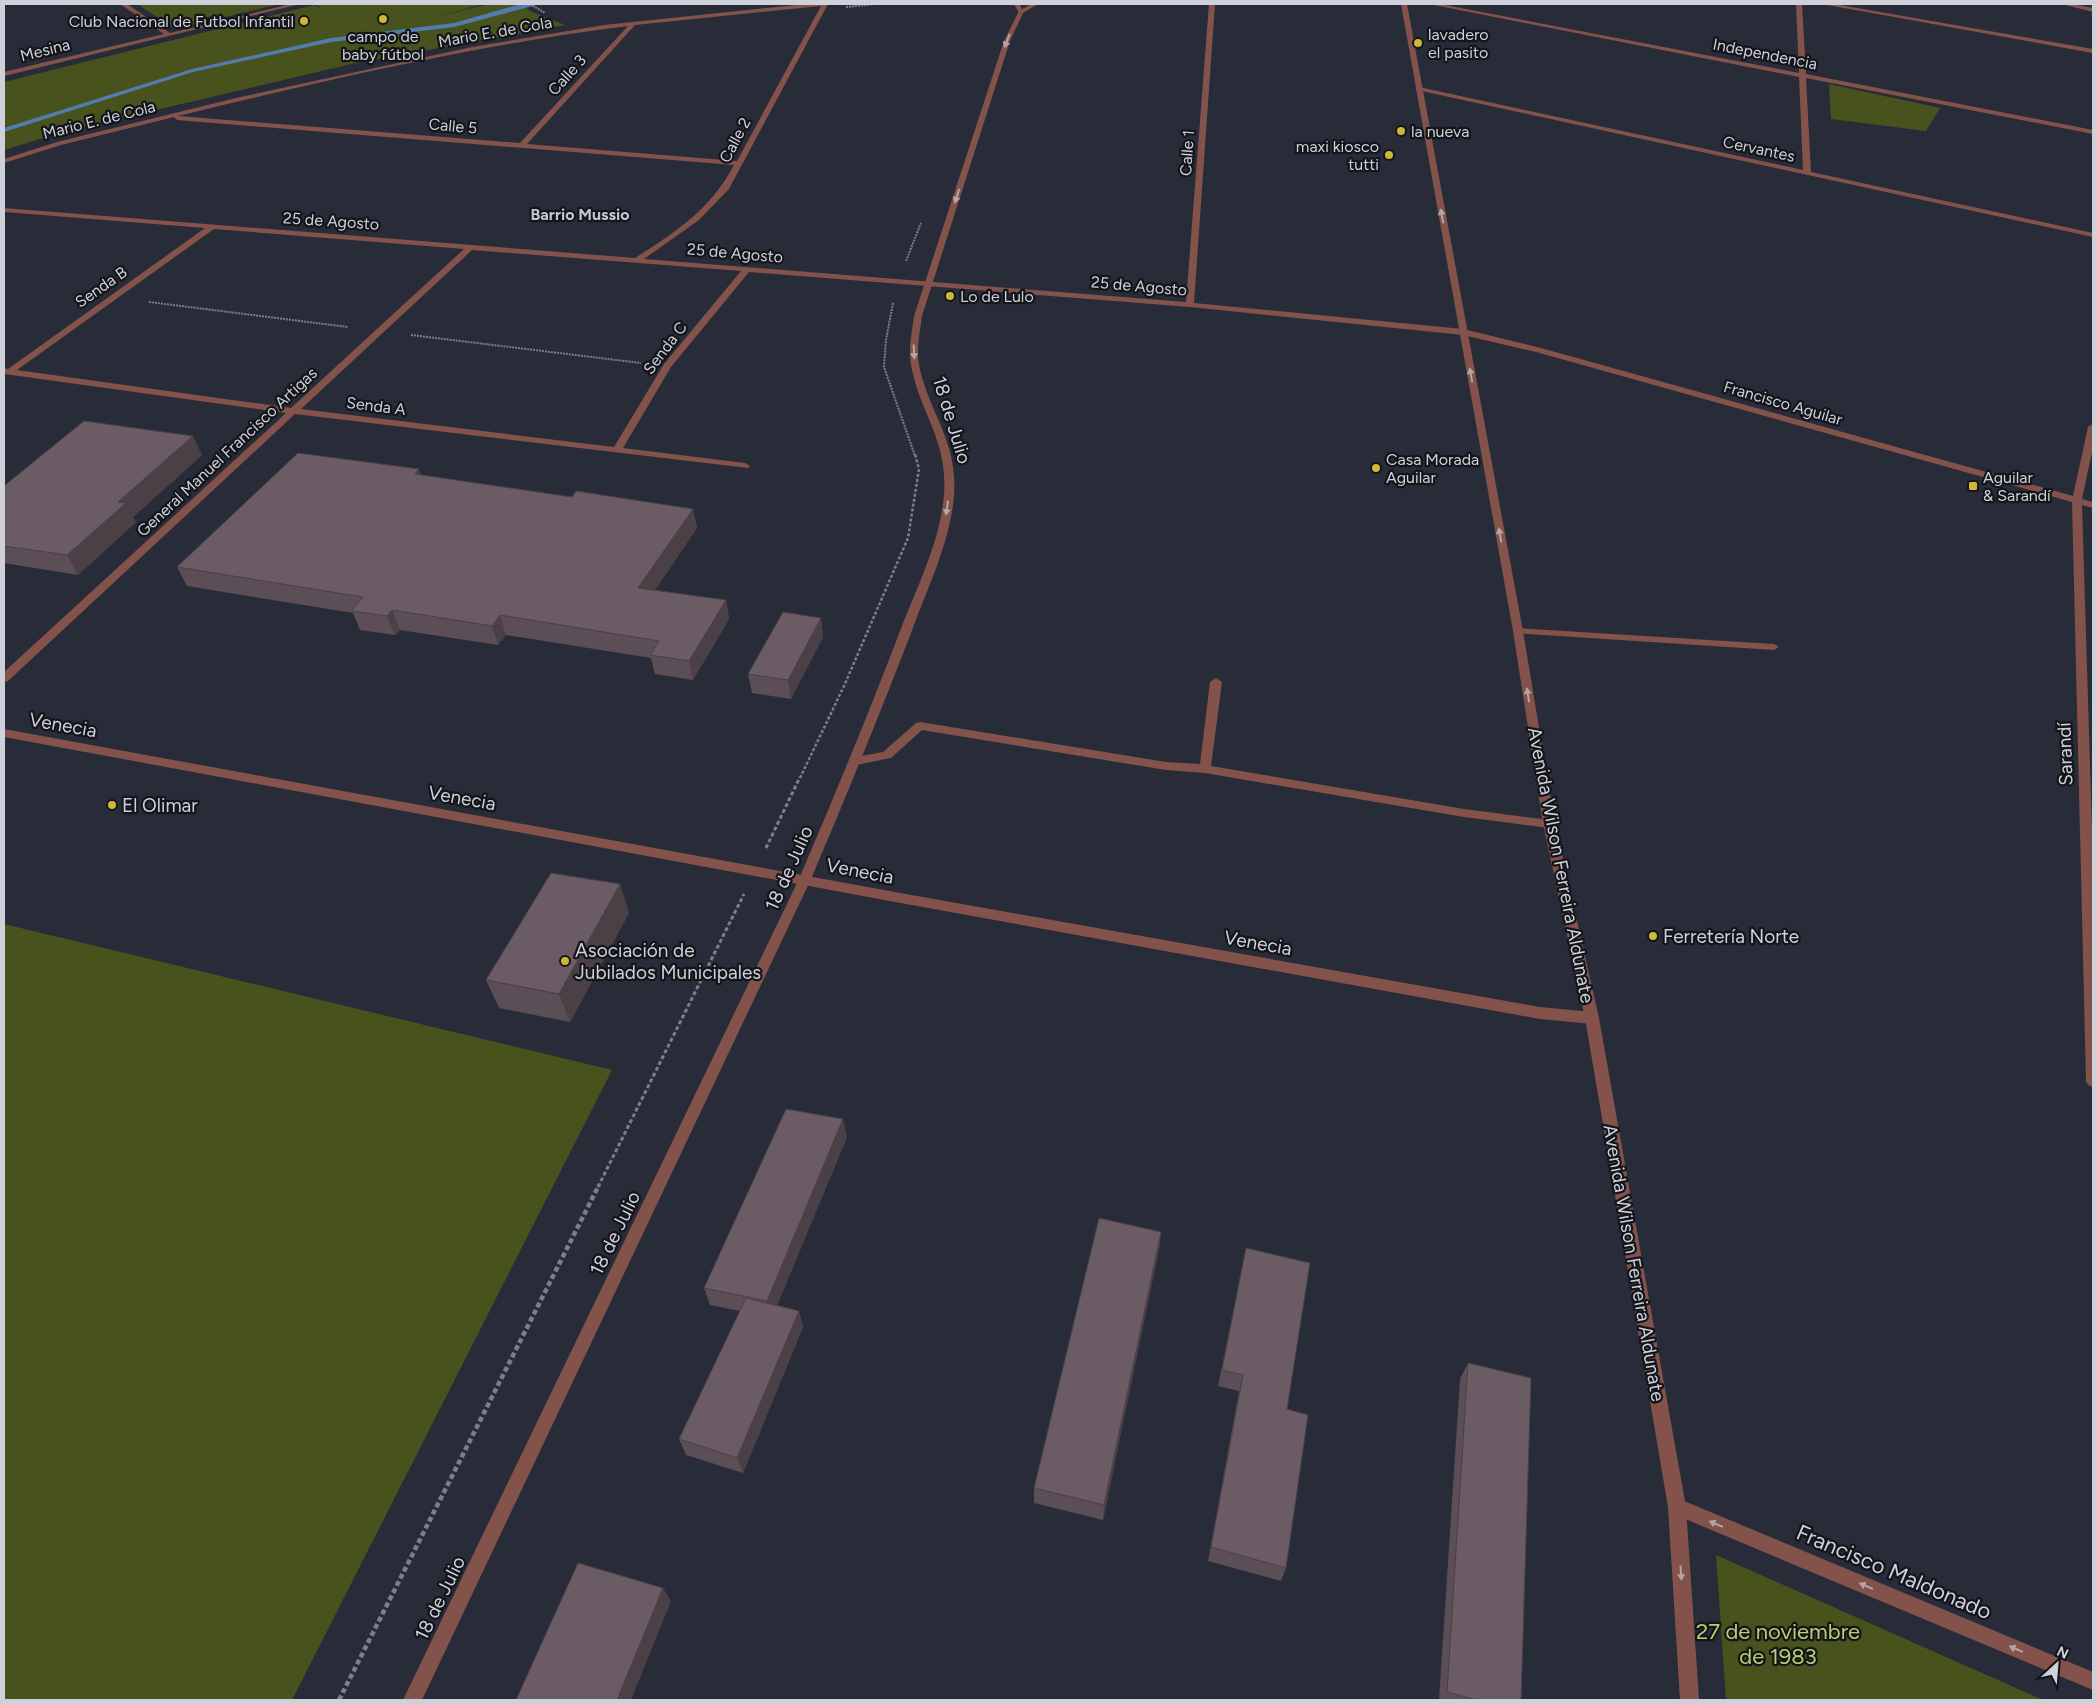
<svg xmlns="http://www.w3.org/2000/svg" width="2097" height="1704" font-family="Figtree,sans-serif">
<rect width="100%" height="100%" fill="#282c39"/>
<!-- green -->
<path fill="#48521c" d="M137 4H280L175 29Z
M315 4H483L439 16 489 4H521L532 12 565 25 351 64 63 132 4 150V82L314 5 322 9Z
M1829 84 1940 108 1926 131 1831 119Z
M4 924 612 1070 292 1700H4Z
M1716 1555 2043 1700H1726Z"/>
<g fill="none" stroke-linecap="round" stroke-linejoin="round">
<!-- stream -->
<path fill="#537cae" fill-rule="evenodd" d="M521 4H540L454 27 331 42 193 72 4 132V128L192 69 331 38 454 23Z"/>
<!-- path-far3 -->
<path stroke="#7c7f8a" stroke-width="2" stroke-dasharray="2 1" stroke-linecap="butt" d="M530 4 545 13
M846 7 875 4
M906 261 921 223
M149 302 348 327
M893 303 886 340 884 367 915 456
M411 335 641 363"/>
<!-- path-far2 -->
<path stroke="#7c7f8a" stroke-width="2.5" stroke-dasharray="3 2" stroke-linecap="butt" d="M800 778 844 686 908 538 919 469 915 454"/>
<!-- path-far1 -->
<path stroke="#7c7f8a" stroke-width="3" stroke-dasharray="4 2.5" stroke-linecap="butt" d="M766 848 800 777
M598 1187 744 894"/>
<!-- path -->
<path stroke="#7c7f8a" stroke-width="4.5" stroke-dasharray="5 3" stroke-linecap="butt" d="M339 1700 599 1185"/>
<!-- service -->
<path fill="#83524a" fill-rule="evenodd" d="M2062 4H2072L2093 8V12Z
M1518 628 1774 644 1779 647 1774 650 1514 633 1513 631Z
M1216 678 1222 682 1211 766 1464 809 1549 820 1555 824 1549 828 1464 817 1205 773 1166 770 922 730 891 758 856 765 850 761 856 757 883 752 916 723 920 722 1166 762 1200 764 1210 682Z"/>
<!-- minor -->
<path fill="#83524a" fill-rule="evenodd" d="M120 4H127L170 33 291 4H300L4 76V72L164 34Z
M806 4H828L729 189 699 220 644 259 1186 302 1209 4H1215L1194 303 1463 329 1541 348 2073 496 2088 427 2093 424V447L2082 499 2093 502V508L2082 505 2093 862V1087L2088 1085 2086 1081 2072 502 1536 352 1463 335 1190 307 749 272 671 367 623 448 745 463 750 466 748 468 295 414 8 681 4 682V672L286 413 4 374V368L8 369 205 228 4 212V208L635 258C677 231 710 210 734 165L177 120 174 117 61 145 4 163V159L57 142 236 98 472 47 604 25ZM821 6 737 161 527 144 635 25ZM628 26 520 143 178 116C327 80 476 45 628 26ZM214 229 464 249 291 408 17 370ZM472 250 741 271 664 364 614 447 301 409Z
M1014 4H1020L1023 13H1019Z
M1429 4H1440L1799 73 1796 4H1802L1806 74 2093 130V134L1806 78 1811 172 2093 233V237L1417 90 1416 89 1419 87 1803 170 1799 77Z
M1822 4H1834L2093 49V53Z
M4 729 906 894 1540 1007 1592 1012 1597 1014 1599 1018 1597 1022 1592 1024 1540 1019 906 904 4 737Z
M1677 1498 2093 1672V1690L1671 1513 1668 1507 1671 1501Z"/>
<!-- tertiary -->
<path fill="#83524a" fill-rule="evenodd" d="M1031 4H1038L1023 13 1010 41 922 316C920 332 916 349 919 365 929 414 958 440 954 496 950 543 927 589 911 633 879 716 846 797 811 879L422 1700H403L799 879C834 797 868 715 900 631 917 587 940 542 944 495 948 439 920 414 911 365 908 349 912 332 914 316L1004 41 1019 11Z
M1401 4H1407L1523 631 1555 824 1599 1018 1686 1507 1699 1700H1680L1668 1507 1585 1018 1543 824 1513 631Z"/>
</g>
<!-- wall -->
<path fill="#5c4e56" d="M202 455 133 517 136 522 78 575 4 563V486Z
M421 475 572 497 693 509 697 528 655 590 726 600 729 619 693 680 655 674 651 658 506 635 498 645 400 630 395 635 360 630 353 613 187 586 177 567Z
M821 618 823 637 791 699 752 693 748 674Z
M620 884 629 913 570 1022 499 1008 486 980Z
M847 1137 777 1305 799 1311 803 1327 743 1473 686 1455 679 1439 740 1311 710 1305 704 1288Z
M1161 1232 1159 1249 1103 1520 1034 1503V1488Z
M1246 1248 1287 1409 1286 1568 1281 1581 1208 1561 1239 1391 1218 1386Z
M1468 1363 1521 1700H1439L1460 1379Z"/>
<!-- shaded-wall -->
<path fill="#4b4046" d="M193 436 202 455 133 517 136 522 78 575 67 555 118 502Z
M419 469 426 488 415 474Z
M693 509 697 528 643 607 638 588Z
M726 600 729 619 693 680 689 661Z
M392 610 400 630 395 635 387 616Z
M500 615 506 635 498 645 492 626Z
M821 618 823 637 791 699 788 680Z
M620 884 629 913 570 1022 559 994Z
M843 1119 847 1137 772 1318 767 1301Z
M1161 1232 1159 1249 1103 1520 1104 1505Z
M799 1311 803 1327 743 1473 737 1458Z
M663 1588 671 1601 631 1700H617Z"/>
<!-- building -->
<path fill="#6b5b64" stroke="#4b4046" d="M84 421 193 436 118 502 126 503 67 555 4 546V486Z
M298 453 419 469 415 474 572 497 576 491 693 509 638 588 726 600 689 661 650 655 659 641 500 615 492 626 392 610 387 616 351 611 363 597 177 567Z
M783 612 821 618 788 680 748 674Z
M551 873 620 884 559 994 486 980Z
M786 1109 843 1119 767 1301 704 1288Z
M1099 1218 1161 1232 1104 1505 1034 1488Z
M1246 1248 1310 1263 1287 1409 1308 1415 1286 1568 1211 1547 1243 1375 1222 1370Z
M746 1298 799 1311 737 1458 679 1439Z
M1468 1363 1531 1378 1521 1700H1477L1447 1692Z
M578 1563 663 1588 617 1700H516Z"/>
<!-- one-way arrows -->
<defs><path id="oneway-solid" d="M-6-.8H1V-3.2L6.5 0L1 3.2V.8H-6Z" transform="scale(1.25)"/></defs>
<g fill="#b4a5a7">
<use href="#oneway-solid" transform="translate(1007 41) rotate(111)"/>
<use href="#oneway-solid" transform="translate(957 196) rotate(108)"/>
<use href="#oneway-solid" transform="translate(1442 216) rotate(-100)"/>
<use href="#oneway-solid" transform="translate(914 352) rotate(88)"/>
<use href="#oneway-solid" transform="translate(1471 375) rotate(-100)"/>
<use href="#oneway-solid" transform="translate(947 508) rotate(98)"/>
<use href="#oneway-solid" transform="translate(1500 535) rotate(-100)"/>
<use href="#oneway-solid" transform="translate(1528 695) rotate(-99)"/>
<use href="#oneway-solid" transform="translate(1716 1524) rotate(-157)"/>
<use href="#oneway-solid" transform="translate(1681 1573) rotate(86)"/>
<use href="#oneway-solid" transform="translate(1866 1586) rotate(-157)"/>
<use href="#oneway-solid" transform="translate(2016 1649) rotate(-157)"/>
</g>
<!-- markers -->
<g fill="#d1b736" stroke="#13151a" stroke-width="2">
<circle cx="383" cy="19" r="5"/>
<circle cx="304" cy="21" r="5"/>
<circle cx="1418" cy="43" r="5"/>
<circle cx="1401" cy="131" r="5"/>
<circle cx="1389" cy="155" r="5"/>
<circle cx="950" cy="296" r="5"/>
<circle cx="1376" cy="468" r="5"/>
<rect x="1968" y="481" width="10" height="10" rx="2.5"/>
<circle cx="112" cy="805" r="5"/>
<circle cx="1653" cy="936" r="5"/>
<circle cx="565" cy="961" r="5"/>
</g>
<g text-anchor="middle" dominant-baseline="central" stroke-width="4.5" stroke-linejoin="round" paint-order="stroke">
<!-- far-poi labels -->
<g font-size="16" fill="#ced1d9" stroke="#13151a" text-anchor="start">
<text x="294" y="21" text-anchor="end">Club Nacional de Futbol Infantil</text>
<text x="1428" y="34">lavadero<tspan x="1428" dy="18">el pasito</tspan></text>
<text x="383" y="36" text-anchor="middle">campo de<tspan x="383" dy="18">baby fútbol</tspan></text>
<text x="1411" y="131">la nueva</text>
<text x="1379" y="146" text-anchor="end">maxi kiosco<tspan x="1379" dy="18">tutti</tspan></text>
<text x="960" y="296">Lo de Lulo</text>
<text x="1386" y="459">Casa Morada<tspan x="1386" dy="18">Aguilar</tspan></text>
<text x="1983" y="477">Aguilar<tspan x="1983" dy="18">&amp; Sarandí</tspan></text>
</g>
<!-- far-street labels -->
<g font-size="16" fill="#ced1d9" stroke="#13151a">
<text transform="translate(495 32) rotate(-10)">Mario E. de Cola</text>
<text transform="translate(45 50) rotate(-14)">Mesina</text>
<text transform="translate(1765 54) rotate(11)">Independencia</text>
<text transform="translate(567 75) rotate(-48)">Calle 3</text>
<text transform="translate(99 120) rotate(-14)">Mario E. de Cola</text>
<text transform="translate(453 126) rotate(5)">Calle 5</text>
<text transform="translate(735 140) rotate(-62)">Calle 2</text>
<text transform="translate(1759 149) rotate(12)">Cervantes</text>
<text transform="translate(1187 153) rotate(-86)">Calle 1</text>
<text transform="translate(331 221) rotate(4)">25 de Agosto</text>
<text transform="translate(735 253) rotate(5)">25 de Agosto</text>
<text transform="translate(1139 286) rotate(5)">25 de Agosto</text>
<text transform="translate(101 287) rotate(-35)">Senda B</text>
<text transform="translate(665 348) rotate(-53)">Senda C</text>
<text transform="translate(1783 403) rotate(16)">Francisco Aguilar</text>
<text transform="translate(376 406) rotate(7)">Senda A</text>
<text transform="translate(227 452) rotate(-43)">General Manuel Francisco Artigas</text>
</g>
<!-- far-neighbourhood labels -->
<g font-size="16" font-weight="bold" fill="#c1c6d7" stroke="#13151a">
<text x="580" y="214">Barrio Mussio</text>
</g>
<!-- street labels -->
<g font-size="19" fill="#ced1d9" stroke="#13151a">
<text transform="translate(952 420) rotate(73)">18 de Julio</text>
<text transform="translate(63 725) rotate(10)">Venecia</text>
<text transform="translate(2065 754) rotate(-92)">Sarandí</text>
<text transform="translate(462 798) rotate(10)">Venecia</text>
<text transform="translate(1561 865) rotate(79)">Avenida Wilson Ferreira Aldunate</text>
<text transform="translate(789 868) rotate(-66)">18 de Julio</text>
<text transform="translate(860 871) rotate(11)">Venecia</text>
<text transform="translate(1258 943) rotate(10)">Venecia</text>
<text transform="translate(615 1233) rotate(-64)">18 de Julio</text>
<text transform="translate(1634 1263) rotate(80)">Avenida Wilson Ferreira Aldunate</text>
<text transform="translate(440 1598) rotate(-64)">18 de Julio</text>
</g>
<!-- poi labels -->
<g font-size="19" fill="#ced1d9" stroke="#13151a" text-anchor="start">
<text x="122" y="805">El Olimar</text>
<text x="1663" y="936">Ferretería Norte</text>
<text x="575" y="950">Asociación de<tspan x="575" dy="22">Jubilados Municipales</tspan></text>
</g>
<!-- near-street labels -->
<g font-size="22" fill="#ced1d9" stroke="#13151a">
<text transform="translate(1894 1572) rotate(23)">Francisco Maldonado</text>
</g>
<!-- near-park labels -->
<g font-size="22" fill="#bacd71" stroke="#13151a">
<text x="1778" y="1631">27 de noviembre<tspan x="1778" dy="25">de 1983</tspan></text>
</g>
</g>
<!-- border -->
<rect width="2097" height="1704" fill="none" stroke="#ced1d9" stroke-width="10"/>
<!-- north arrow -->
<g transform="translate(2057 1664) rotate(26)" stroke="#13151a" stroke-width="4" paint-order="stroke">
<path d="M0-4L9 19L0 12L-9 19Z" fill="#ced1d9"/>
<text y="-8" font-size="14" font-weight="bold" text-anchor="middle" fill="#ced1d9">N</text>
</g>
</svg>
